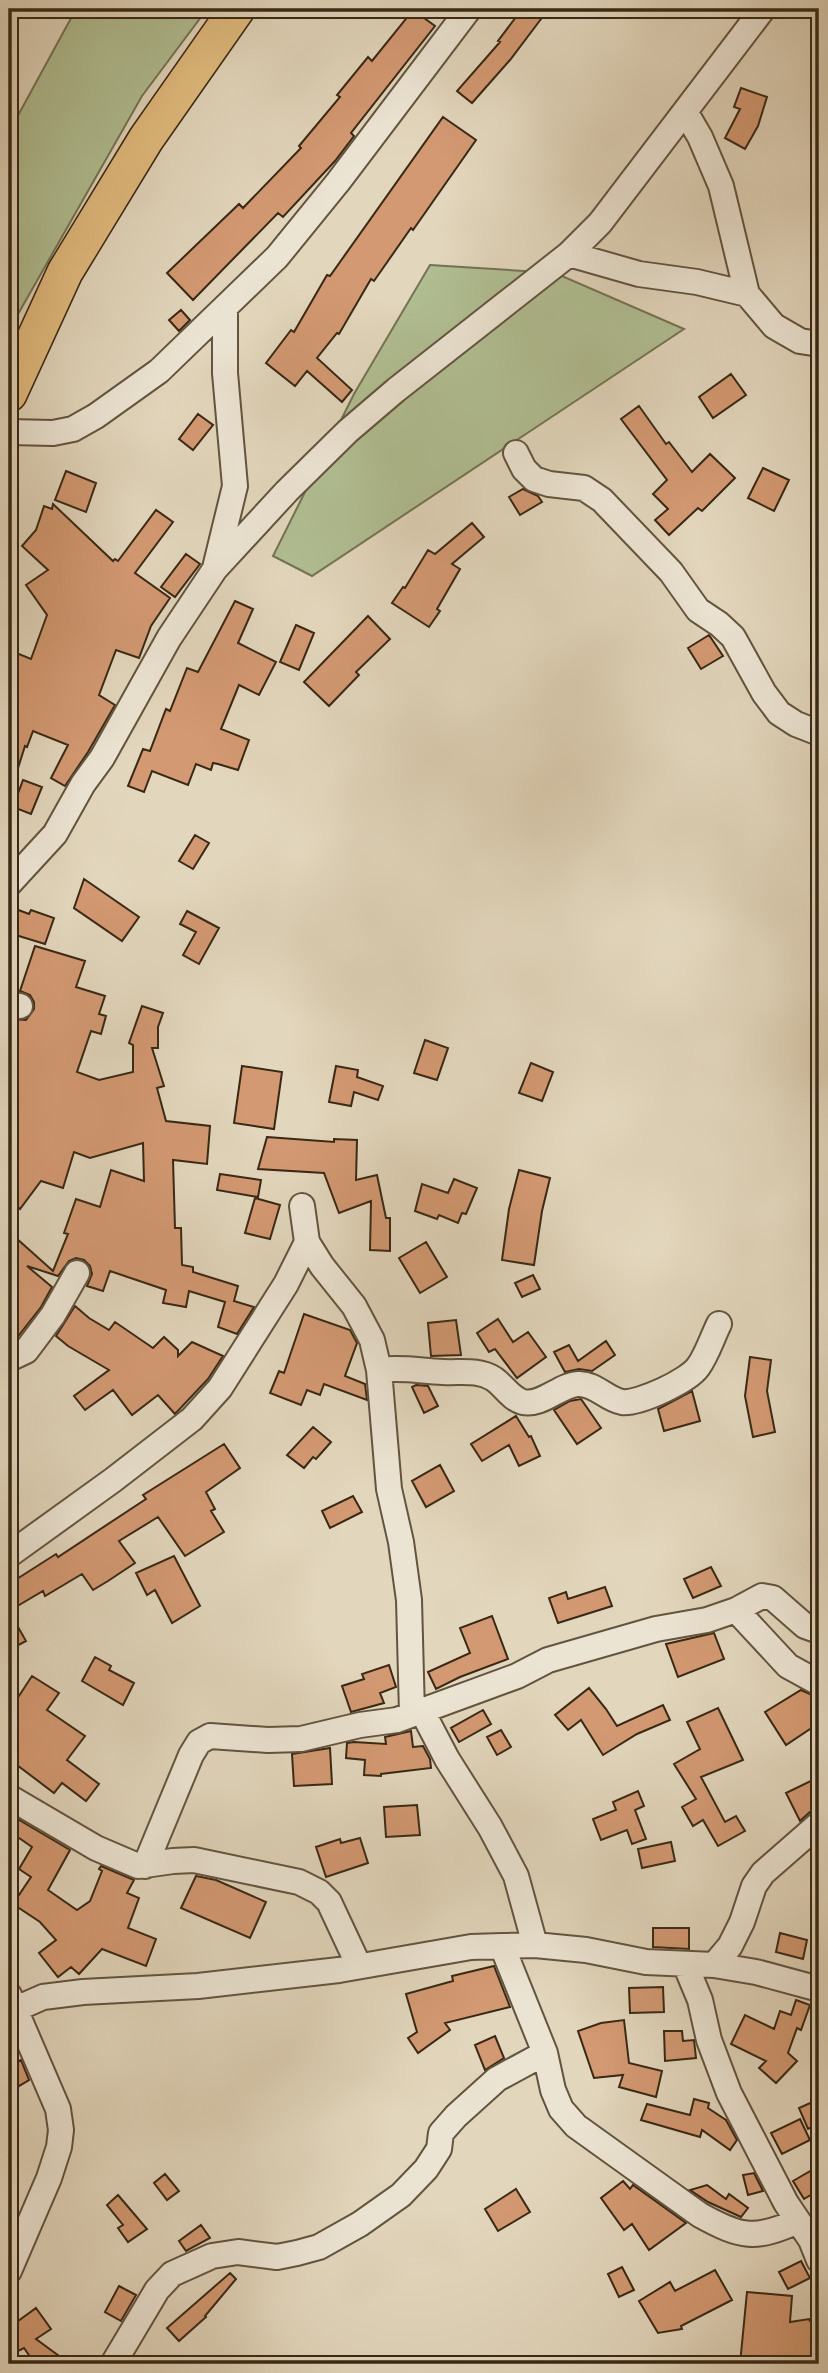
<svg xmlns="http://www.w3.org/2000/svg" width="828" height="2373" font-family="'Libre Caslon Text',serif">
<rect width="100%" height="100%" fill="#e2d6bc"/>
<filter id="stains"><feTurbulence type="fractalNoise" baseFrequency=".00286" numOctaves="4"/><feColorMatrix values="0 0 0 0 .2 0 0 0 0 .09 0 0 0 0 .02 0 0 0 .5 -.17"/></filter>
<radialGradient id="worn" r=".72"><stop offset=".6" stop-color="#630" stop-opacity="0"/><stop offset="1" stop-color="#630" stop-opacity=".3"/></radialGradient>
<!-- green -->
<path fill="#b0be92" stroke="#747354" stroke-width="2" d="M76 9H207L142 96 9 330V132Z
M430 265 555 273 684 329 312 576 273 556 354 394Z"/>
<!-- building -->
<path fill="#d39972" stroke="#392815" stroke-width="2" d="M522 9H536L544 15 510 60 472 103 457 91 500 42 498 41Z
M413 10 435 26 351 133 354 136 335 161 283 217 278 213 193 300 167 273 239 204 243 208 301 148 299 146 340 97 337 95 368 57 372 61Z
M741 88 767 97 758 126 745 149 725 138 740 109 734 107Z
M443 117 476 140 413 230 411 228 374 281 371 279 339 334 337 333 317 358 352 390 342 402 307 371 295 386 266 363 291 330 294 332 327 275 330 276Z
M181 310 190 320 179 331 169 320Z
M731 374 746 395 713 418 699 397Z
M639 406 666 444 669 442 692 472 710 454 735 478 702 511 698 508 669 535 655 520 668 509 653 494 667 480 621 419Z
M198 414 213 425 193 450 179 439Z
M763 468 789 480 774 511 748 498Z
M66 471 96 483 86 512 55 500Z
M523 489 538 496 542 502 520 515 509 497Z
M53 504 113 561 115 559 118 561 156 510 173 522 135 573 170 598 151 626 139 658 116 650 99 695 115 705 88 752 65 786 51 778 68 745 33 731 27 747 25 746 12 787H9V729L16 712 9 709V650L31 659 47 615 26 585 48 570 22 546 36 530 44 506 52 509Z
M472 523 484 537 452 564 460 569 437 609 440 611 429 627 392 603 403 587 405 588 428 550 435 554Z
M186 554 200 564 175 597 161 587Z
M235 601 253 609 238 643 276 662 259 695 239 685 221 729 249 740 238 770 218 764 213 763 211 770 196 764 188 785 152 771 144 792 128 786 143 749 150 751 166 709 170 711 187 668 198 672Z
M368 616 390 639 356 672 359 675 329 706 304 682Z
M296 625 314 633 299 670 280 662Z
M709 635 723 656 701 669 688 648Z
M23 780 42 787 31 814 13 807Z
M195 835 209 843 193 869 179 861Z
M84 879 139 917 122 941 74 908Z
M13 908 29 914 31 910 54 918 45 944 9 933V921Z
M187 911 219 928 199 964 183 955 196 932 180 924Z
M35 946 85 961 76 987 105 996 99 1014 106 1016 101 1034 91 1031 77 1072 99 1080 133 1072V1045L129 1043 142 1006 163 1013 158 1027V1048H152L164 1086 157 1088 166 1121 210 1126 207 1164 173 1160 175 1228H181L182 1265 193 1267V1272L238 1286 234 1301 254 1307 237 1334 218 1327 225 1302 189 1291 186 1307 163 1303 166 1290 110 1271 103 1291 87 1286 92 1274 90 1266 84 1260 76 1258 69 1261 58 1276 27 1266 52 1287 41 1307 16 1339 9 1343V1246L16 1238 53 1271 68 1234 64 1233 76 1199 100 1207 111 1170 144 1181 143 1143 90 1158 74 1152 63 1188 41 1181 20 1209 9 1200V1023L10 1019 26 1020 34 1009V1002L30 995 20 991Z
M425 1040 448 1048 437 1080 414 1073Z
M531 1063 553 1072 542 1101 519 1093Z
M242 1066 282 1072 274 1129 234 1123Z
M336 1066 358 1070 357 1077 383 1086 378 1100 354 1092 351 1106 329 1102Z
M267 1137 334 1142V1139L357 1140 356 1180 377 1175 386 1218H390V1251L370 1250 371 1201 339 1213 324 1173 258 1169Z
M519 1170 550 1178 542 1211 534 1265 502 1260 509 1209Z
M220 1174 261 1180 258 1197 217 1190Z
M454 1179 477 1188 466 1214 462 1213 458 1223 439 1215 437 1219 415 1211 422 1184 448 1193Z
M255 1198 280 1205 270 1239 245 1233Z
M426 1242 447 1277 420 1293 399 1258Z
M533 1275 540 1289 522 1297 515 1283Z
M75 1306 89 1318 109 1330 115 1322 153 1348 164 1337 178 1350V1356L192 1342 223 1356 208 1379 175 1414 158 1395 132 1415 113 1390 85 1410 74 1396 109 1370 68 1346 56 1336Z
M304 1314 350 1330 357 1343 345 1376 365 1384 367 1400 324 1384 320 1395 307 1390 301 1405 270 1393 279 1371 284 1373Z
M498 1319 513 1342 528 1332 546 1357 517 1378 495 1349 489 1352 477 1333Z
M456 1320 461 1355 431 1356 428 1323Z
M606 1341 615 1355 592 1371 579 1369 565 1372 554 1352 569 1345 578 1361Z
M750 1357 771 1360 767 1391 775 1432 753 1437 745 1396Z
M416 1385 428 1386 438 1406 424 1413 412 1387Z
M692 1391 700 1421 664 1431 658 1409Z
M581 1399 601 1428 577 1444 554 1410 570 1401Z
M516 1416 529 1437 531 1436 540 1456 519 1466 509 1445 482 1461 471 1444Z
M313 1427 331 1442 316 1459 313 1457 304 1468 287 1455Z
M224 1444 240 1468 206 1492 215 1509 211 1511 224 1532 185 1556 158 1517 119 1541 135 1563 108 1581 93 1590 82 1574 45 1596 43 1591 9 1611 26 1641 13 1648 9 1640V1584L56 1554 58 1557 146 1499 143 1495Z
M440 1465 454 1491 426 1507 412 1481Z
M353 1496 362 1512 330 1528 322 1511Z
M174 1556 200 1606 172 1623 155 1590 147 1595 136 1573Z
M711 1567 721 1586 693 1598 684 1579Z
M605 1587 612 1606 558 1623 549 1598 566 1592 568 1599Z
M492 1616 508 1659 460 1677 436 1689 428 1672 470 1653 460 1628Z
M714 1633 724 1659 678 1677 666 1644Z
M95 1657 111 1666 109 1670 134 1683 123 1705 82 1681Z
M389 1665 396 1687 380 1693 384 1703 351 1712 342 1686 364 1679 362 1674Z
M32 1676 59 1693 47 1710 85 1736 67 1760 99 1784 86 1801 62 1783 54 1793 9 1759V1740L16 1731 9 1725V1711Z
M589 1688 606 1709 617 1726 663 1705 670 1720 637 1734 603 1755 581 1720 568 1730 555 1715Z
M801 1690 819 1698V1723L786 1745 765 1712Z
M718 1708 743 1760 701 1777 725 1822 736 1816 745 1831 718 1846 703 1820 693 1826 682 1807 696 1799 674 1764 700 1749 687 1722Z
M483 1710 491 1724 459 1742 451 1728Z
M501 1730 511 1747 497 1755 487 1737Z
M411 1731 413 1747 423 1746 430 1759 431 1768 381 1774V1776L364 1775 365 1760 346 1758 347 1743 354 1742 386 1744 385 1737Z
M330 1748 332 1784 294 1786 292 1754Z
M819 1777V1810L810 1812 800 1821 786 1793Z
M638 1791 644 1806 635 1810 646 1839 632 1844 627 1830 601 1840 593 1819 616 1810 613 1802Z
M417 1805 420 1835 386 1837 384 1807Z
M9 1814 70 1850 48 1890 77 1910 90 1901 102 1871 99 1869 101 1866 134 1880 127 1893 139 1898 128 1928 156 1939 146 1966 102 1949 79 1974 71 1967 58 1977 39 1953 56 1940 40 1922 13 1904 31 1877 19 1869 32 1847 9 1831Z
M360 1838 368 1863 326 1877 316 1847 340 1839 341 1843Z
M671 1842 675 1861 642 1868 638 1849Z
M196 1876 216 1880 266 1902 250 1938 181 1908Z
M653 1928H689V1949L653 1947Z
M780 1933 807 1940 803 1959 776 1952Z
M494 1966 510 2007 445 2023 450 2030 418 2053 408 2038 417 2032 406 1994 453 1981 452 1976Z
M663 1987 664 2012 630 2013 629 1988Z
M796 2000 810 2005 801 2030 797 2028 788 2053 797 2061 776 2083 759 2068 766 2061 731 2044 745 2015 774 2029 780 2011 791 2015Z
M624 2020 629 2063 662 2071 656 2097 619 2087 623 2075 594 2078 578 2031 601 2023Z
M664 2031H682L683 2041 694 2040 696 2058 665 2061Z
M495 2036 504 2058 485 2070 475 2045Z
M21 2060 29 2080 19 2086 9 2067Z
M694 2099 709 2103 708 2108 726 2120 737 2140 730 2150 702 2130 700 2137 641 2120 647 2104 690 2115Z
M819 2099V2124L808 2129 799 2108Z
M800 2119 810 2140 782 2154 771 2133Z
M819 2166V2190L804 2199 793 2181Z
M754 2173 763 2191 748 2195 743 2175Z
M165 2174 179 2191 167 2200 154 2183Z
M623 2181 630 2189 633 2185 686 2223 649 2250 632 2224 624 2230 601 2198Z
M707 2185 726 2199 729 2194 748 2208 741 2217 708 2202 690 2190Z
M516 2189 530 2212 498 2231 485 2209Z
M118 2195 147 2229 128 2242 118 2228 123 2225 107 2205Z
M201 2225 210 2238 186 2251 179 2241Z
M801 2261 810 2278 788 2289 779 2272Z
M622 2267 634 2290 619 2297 608 2274Z
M715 2270 732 2300 681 2326 682 2329 658 2333 639 2301 670 2282 675 2291Z
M230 2273 236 2279 205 2316 206 2317 179 2341 167 2328Z
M119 2286 136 2295 121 2321 105 2312Z
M747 2292 792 2296 790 2322 809 2319 810 2321 819 2318V2356L791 2358 794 2364H740Z
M36 2308 51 2329 36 2339 70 2364H35L24 2348 18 2351 9 2338V2320L14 2324Z"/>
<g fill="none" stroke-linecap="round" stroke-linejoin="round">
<defs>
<path id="minor" d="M686 113 700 137 721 186 747 294 774 326 800 341 819 344
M569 254 639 274 697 282 747 294
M9 432 53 433 73 429 96 416 159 371 277 257 338 182 469 9
M516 453 524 469 534 479 549 484 584 488 602 500 671 572 698 610 719 624 733 637 764 693 779 713 796 724 819 733
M215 568 235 486 225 373V309
M9 884 55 834 83 784 102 758 169 638 215 569 287 491 348 431 396 390 569 254 600 223 763 9
M9 1004 20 1006
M302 1206 307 1242 322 1266 354 1306 372 1340 379 1370 389 1489 401 1542 409 1600 412 1714
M9 1359 26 1351 53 1315 77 1273
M379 1370C402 1367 420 1371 443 1372 461 1373 478 1369 494 1379 504 1386 511 1399 523 1402 542 1406 560 1385 578 1384 595 1383 606 1399 622 1402 639 1404 688 1381 698 1367 707 1355 712 1338 719 1324
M9 1555 113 1480 192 1419 220 1388 286 1284 307 1242
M736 1610 788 1666 819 1683
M422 1711 447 1759 490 1827 516 1876 535 1945
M9 1797 96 1848 138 1866 173 1861 194 1860 299 1882 319 1892 329 1902 359 1966
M145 1866 191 1755 199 1742 210 1736 268 1740 301 1739 360 1725 397 1720 517 1676 548 1660 656 1629 707 1620 736 1610 762 1596 773 1598 805 1626 819 1631
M502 1946 545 2053 553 2090 561 2109 576 2126 700 2215C742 2238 755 2240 798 2221
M685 1964 700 2000 709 2040 729 2093 786 2203 811 2240 819 2260
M714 1965 730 1946 742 1922 754 1886 763 1873 819 1824
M9 1995 58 2109 61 2130 59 2147 49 2178 9 2271
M9 2012 43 1997 83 1992 198 1986 339 1970 471 1947 502 1946 535 1945 586 1950 646 1962 714 1965 756 1972 819 1989
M113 2364 157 2290 172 2274 212 2256 238 2252 277 2257 297 2253 319 2247 360 2224 401 2195 426 2169 439 2149 441 2133 456 2116 497 2079 545 2053"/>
<path id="highway" d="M9 394 65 272 146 139 237 9"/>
</defs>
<!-- minor casing -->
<use href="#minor" stroke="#63543f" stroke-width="28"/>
<!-- highway casing -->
<use href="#highway" stroke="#392815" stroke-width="38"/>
<!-- minor -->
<use href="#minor" stroke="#ece4d3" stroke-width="24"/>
<!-- highway -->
<use href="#highway" stroke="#e1bb7e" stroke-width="35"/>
</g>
<!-- margin -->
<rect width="828" height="2373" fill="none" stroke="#e2d6bc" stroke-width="35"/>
<rect x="10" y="10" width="807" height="2352" fill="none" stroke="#392815" stroke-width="3.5"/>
<rect x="18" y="18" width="793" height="2338" fill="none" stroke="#392815" stroke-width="2"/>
<rect width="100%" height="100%" filter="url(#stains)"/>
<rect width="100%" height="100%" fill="url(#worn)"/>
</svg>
